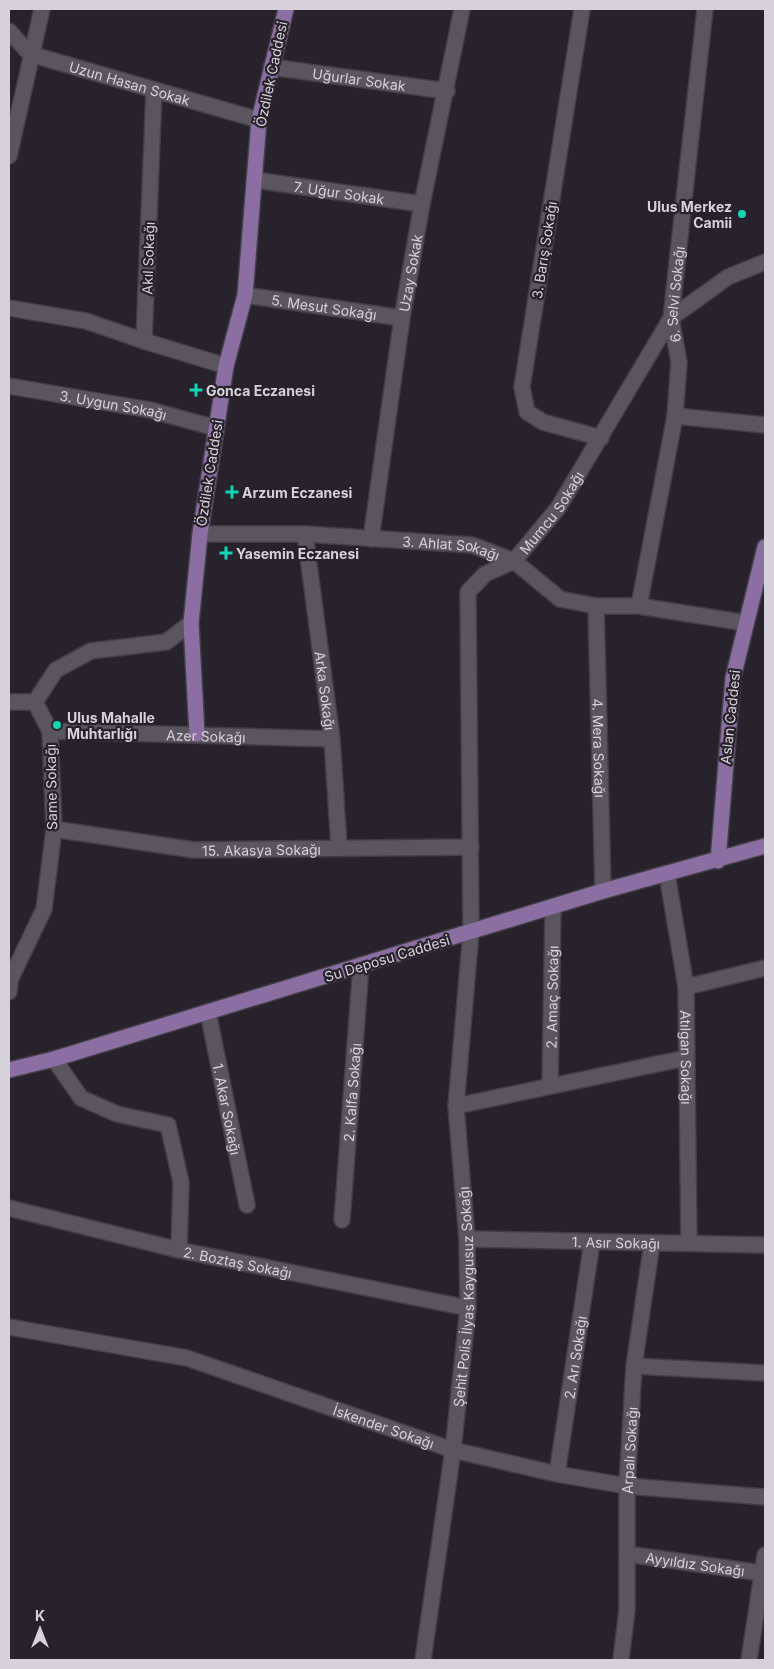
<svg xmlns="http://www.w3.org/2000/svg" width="774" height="1669" font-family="Inter,sans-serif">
<rect width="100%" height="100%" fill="#27222c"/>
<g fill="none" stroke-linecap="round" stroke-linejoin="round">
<defs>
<g id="minor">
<path d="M582 9 522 387 527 412 543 422 601 438"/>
<path id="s1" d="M9 31 30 54 259 120"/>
<path id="s2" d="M271 67 447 91"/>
<path d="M154 90 144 341 226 366"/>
<path d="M9 156 42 9"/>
<path id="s3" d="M255 180 422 204"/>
<path id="s4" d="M245 295 402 318"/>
<path d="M9 308 86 321 144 341"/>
<path id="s5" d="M9 386 150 410 216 428"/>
<path d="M675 416 765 425"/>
<path id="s6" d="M200 534H305L472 545 514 561 560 599 596 606H639L746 623"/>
<path id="s7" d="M305 534 332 739 339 847"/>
<path id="s8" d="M371 539 402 318 422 204 462 9"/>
<path id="s9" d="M596 606 603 891"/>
<path id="s10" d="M639 606 675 416 679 362 671 318 705 9"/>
<path d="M9 702H35"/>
<path id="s11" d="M50 731 332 739"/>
<path id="s12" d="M54 829 194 850 471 847"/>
<path id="s13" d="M667 874 686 987 689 1243"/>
<path d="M686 987 765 968"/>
<path d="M9 992 10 980 44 909 54 829 50 731 35 702 56 670 91 651 166 642 191 623"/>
<path id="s14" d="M208 1012 247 1205"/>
<path d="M54 1059 81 1098 117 1114 168 1125 181 1182 179 1250"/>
<path id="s15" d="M550 1086 553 908"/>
<path d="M456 1106 686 1058"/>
<path id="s16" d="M9 1208 179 1250 468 1308"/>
<path id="s17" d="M342 1220 361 965"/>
<path id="s18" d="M467 1239 765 1245"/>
<path id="s19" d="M9 1327 187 1358 453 1450 557 1474 627 1486 765 1497"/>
<path d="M634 1366 765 1373"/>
<path id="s20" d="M557 1474 592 1242"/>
<path id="s21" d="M627 1554 762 1573"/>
<path id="s22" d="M423 1660 453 1450 468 1308 467 1239 456 1106 471 932 468 592 485 574 514 561 558 508 671 318 728 277 765 262"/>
<path id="s23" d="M621 1660 627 1610V1486L634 1366 652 1243"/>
<path d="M749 1660 765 1555"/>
</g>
<path id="major" d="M197 734 191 623 200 534 226 366 245 295 259 120 286 9
M718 861 733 678 765 547
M9 1070 54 1059 603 891 765 846"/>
</defs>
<!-- minor casing -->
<use href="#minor" stroke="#433f47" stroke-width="18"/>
<!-- major casing -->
<use href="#major" stroke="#433f47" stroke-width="18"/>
<!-- minor -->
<use href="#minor" stroke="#5b5560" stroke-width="15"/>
<!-- major -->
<use href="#major" stroke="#8b6ea2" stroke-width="15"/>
</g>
<!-- markers -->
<g fill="#11d5b4" stroke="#27222c" stroke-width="2">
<circle cx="742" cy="214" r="5"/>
<path d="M193.5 382.5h5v5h5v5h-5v5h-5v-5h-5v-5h5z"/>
<path d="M229.5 484.5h5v5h5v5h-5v5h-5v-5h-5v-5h5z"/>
<path d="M223.5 545.5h5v5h5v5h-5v5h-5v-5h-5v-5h5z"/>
<circle cx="57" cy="725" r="5"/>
</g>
<g text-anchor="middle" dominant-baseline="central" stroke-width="4.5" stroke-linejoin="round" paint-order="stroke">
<!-- street labels -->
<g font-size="14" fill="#d6d2d9" stroke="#27222c">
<text transform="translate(271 74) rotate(-78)">Özdilek Caddesi</text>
<text stroke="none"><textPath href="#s2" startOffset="89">Uğurlar Sokak</textPath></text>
<text stroke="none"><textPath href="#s1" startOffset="135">Uzun Hasan Sokak</textPath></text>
<text stroke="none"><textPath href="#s3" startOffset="85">7. Uğur Sokak</textPath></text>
<text transform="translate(544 250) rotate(-81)">3. Barış Sokağı</text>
<text transform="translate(148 258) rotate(-88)">Akıl Sokağı</text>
<text stroke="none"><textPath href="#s8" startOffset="269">Uzay Sokak</textPath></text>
<text stroke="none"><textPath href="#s10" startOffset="316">6. Selvi Sokağı</textPath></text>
<text stroke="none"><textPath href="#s4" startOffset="80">5. Mesut Sokağı</textPath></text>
<text stroke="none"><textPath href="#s5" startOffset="106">3. Uygun Sokağı</textPath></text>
<text transform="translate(209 473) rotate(-81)">Özdilek Caddesi</text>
<text stroke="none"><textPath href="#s22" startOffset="1190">Mumcu Sokağı</textPath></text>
<text stroke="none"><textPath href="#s6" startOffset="252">3. Ahlat Sokağı</textPath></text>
<text stroke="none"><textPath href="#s7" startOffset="158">Arka Sokağı</textPath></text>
<text transform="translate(730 717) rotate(-84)">Aslan Caddesi</text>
<text stroke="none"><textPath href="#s11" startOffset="156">Azer Sokağı</textPath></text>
<text stroke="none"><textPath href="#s9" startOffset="142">4. Mera Sokağı</textPath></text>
<text transform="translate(51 787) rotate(-91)">Same Sokağı</text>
<text stroke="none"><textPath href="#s12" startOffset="209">15. Akasya Sokağı</textPath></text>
<text transform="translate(387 958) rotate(-17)">Su Deposu Caddesi</text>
<text stroke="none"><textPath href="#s15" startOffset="89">2. Amaç Sokağı</textPath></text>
<text stroke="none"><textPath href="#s13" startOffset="185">Atılgan Sokağı</textPath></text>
<text stroke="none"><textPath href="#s17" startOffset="128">2. Kalfa Sokağı</textPath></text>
<text stroke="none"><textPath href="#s14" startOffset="99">1. Akar Sokağı</textPath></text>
<text stroke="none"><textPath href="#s18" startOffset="149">1. Asır Sokağı</textPath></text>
<text stroke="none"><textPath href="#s16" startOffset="235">2. Boztaş Sokağı</textPath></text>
<text stroke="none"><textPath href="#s22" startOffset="366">Şehit Polis İlyas Kaygusuz Sokağı</textPath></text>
<text stroke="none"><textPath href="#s20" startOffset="118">2. Arı Sokağı</textPath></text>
<text stroke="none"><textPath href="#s19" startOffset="389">İskender Sokağı</textPath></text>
<text stroke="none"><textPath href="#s23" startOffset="210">Arpalı Sokağı</textPath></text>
<text stroke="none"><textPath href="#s21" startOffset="69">Ayyıldız Sokağı</textPath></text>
</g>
<!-- poi labels -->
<g font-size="14" font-weight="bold" fill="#d6d2d9" stroke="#27222c" text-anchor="start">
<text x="732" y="206" text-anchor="end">Ulus Merkez<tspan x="732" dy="16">Camii</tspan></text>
<text x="206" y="390">Gonca Eczanesi</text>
<text x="242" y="492">Arzum Eczanesi</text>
<text x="236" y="553">Yasemin Eczanesi</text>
<text x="67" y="717">Ulus Mahalle<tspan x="67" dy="16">Muhtarlığı</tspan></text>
</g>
</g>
<!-- border -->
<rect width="774" height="1669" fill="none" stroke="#d6d2d9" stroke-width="20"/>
<!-- north arrow -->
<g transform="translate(40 1629)" stroke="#27222c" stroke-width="4" paint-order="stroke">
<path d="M0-4L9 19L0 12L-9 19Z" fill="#d6d2d9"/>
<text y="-8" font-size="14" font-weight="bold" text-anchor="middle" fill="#d6d2d9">K</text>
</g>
</svg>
